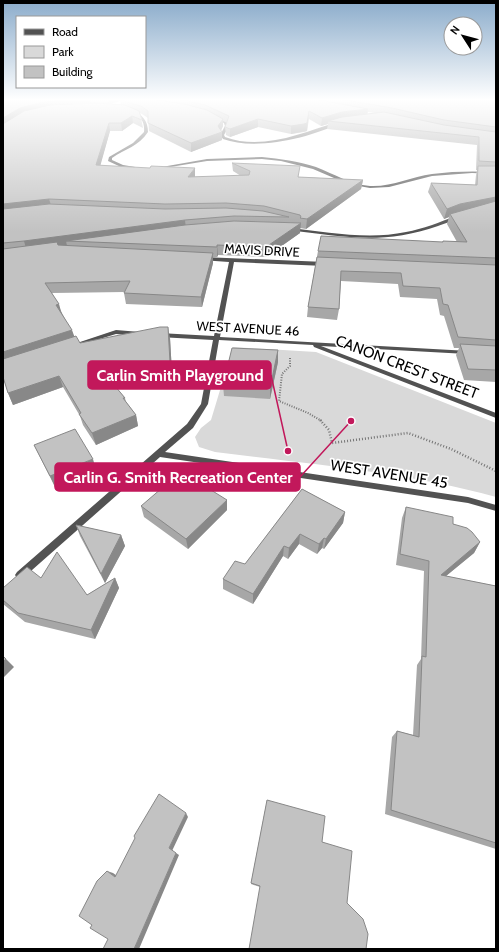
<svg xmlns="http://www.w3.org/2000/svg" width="499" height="952" font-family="Cabin,sans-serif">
<rect width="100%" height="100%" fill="#fff"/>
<!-- green -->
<path fill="#d9d9d9" d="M233 347 316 352 496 423V497C405 472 308 464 215 452L199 447 195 437 201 428 211 420Z"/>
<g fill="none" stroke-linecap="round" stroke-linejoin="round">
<!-- path-far1 -->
<path stroke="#747474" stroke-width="2" stroke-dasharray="1 1.5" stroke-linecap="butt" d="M290 358V366L282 374 279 401 308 413 322 421"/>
<!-- path -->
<path stroke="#747474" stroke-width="2.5" stroke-dasharray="1 2" stroke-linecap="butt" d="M320 420 329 430 332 443 408 433 451 449 496 471"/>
<!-- street -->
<path fill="#525252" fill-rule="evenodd" d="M131 111C142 113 148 121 148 132 139 146 125 149 112 158V160L123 165 135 167 134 169 121 167 108 161 109 157 133 143 144 132C145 122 141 116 131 113Z
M213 116 227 122 229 126 224 135 225 137C262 151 302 133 337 122L340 123C310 138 255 151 223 139L220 135 225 126 224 123 213 118Z
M262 157C280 159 298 161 316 167 334 174 350 184 370 186 392 187 411 177 432 174 453 171 475 171 496 172V174L472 173 432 176 389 187 370 188 348 184 313 169 281 161 262 159 207 161 158 169 156 168 207 159Z
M456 216 460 217C454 221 445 223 438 226 384 245 343 237 289 230L287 229 289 228C327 232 368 240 406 232 423 229 440 222 456 216Z
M203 257 325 262 328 264 325 266 234 262 220 337 469 351 470 352 467 354 321 346 496 413V418L314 347 313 345 219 340 208 404 193 428 165 452 468 497 496 505V511L468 503 160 457 23 578 20 579 17 578 15 575 17 572 187 424 201 404 213 340 159 337 156 335 159 333 214 336 229 262 201 260V258Z
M116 330 140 332 143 334 140 336 116 334 77 346 74 344Z"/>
</g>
<!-- wall -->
<path fill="#a7a7a7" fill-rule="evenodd" d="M3 99H496V382L464 380 456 355 459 348H454L444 316 440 315 437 299 400 297 398 284 341 281 339 309 337 320 307 317 308 307 318 251 442 242 443 241 457 242 447 224 449 217 444 219 428 192 431 183 475 185 476 175 477 170H476L477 145 327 129 328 124 321 126 309 119 307 131 304 132 291 134 258 127 230 137 226 135 225 127 227 123 223 121V126L221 130 222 140 191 152 149 131 148 118 142 114 140 113 143 128 133 123 122 131H110L100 165 195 177 241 176 233 171 232 163 299 177 363 180 361 189 306 229 300 228V233L266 257 218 255 217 257H213V263L202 307 126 304 124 293 125 292 52 293 74 337 80 343 170 338 172 373 109 379 125 398 126 402 136 415 138 426 96 445 83 425 80 416 63 387 13 405 8 393 3 377ZM120 101 121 105 110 104ZM368 112 375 113 367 114Z
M278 350V362L270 399 224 396 223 385Z
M34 445 96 470 55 487Z
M199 488 227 510 188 549 144 517 141 506Z
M302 489 345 512 343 523 324 549 322 548 317 554 299 544 288 559 283 556 253 604 223 589V579L245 564Z
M406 507 453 524 480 542 474 553 446 576 496 586V849L385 814 392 737 397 731 413 735 417 665 421 659 424 571 396 565 402 518Z
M76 525 121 535 125 546 105 583 80 536Z
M41 578 87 595 115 578 119 588 95 639 25 622 3 604V588Z
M267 800 260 887 251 884V883Z"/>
<!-- shaded-wall -->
<path fill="#888" d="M79 99H90L91 106 3 127V118L20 108 43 102Z
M108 99H120V101L110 104 109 106Z
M368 109 367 117 328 121V124L321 126 322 118 342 112Z
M309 111 307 131 291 134V126Z
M132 116 133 123 122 131 121 123Z
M223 119V126L220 133 222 132V140L191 152V143L218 126Z
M258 119V127L230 137V129Z
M109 123 110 131 98 174 96 165Z
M195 168V177H188Z
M363 180 361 189 306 229 307 219Z
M496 197V205L450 214 449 217 444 219 447 209 460 204Z
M49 199 52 208 3 214V204Z
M185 220 186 230 66 241 67 246 27 252 24 241Z
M301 223 300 233 266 257V247Z
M217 245 218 255 217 257Z
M213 253V263L202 307 201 297Z
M59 304 62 315 56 305Z
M168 327 170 338 172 373 170 362Z
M72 330 76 341 3 364V352Z
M278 350V362L270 399V388Z
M59 376 63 387 13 405 8 393Z
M136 415 138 426 96 445 92 433Z
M93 459 96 470 55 487 50 476Z
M227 500V510L188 549 186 539Z
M345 512 343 523 324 549 326 539Z
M300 534 299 544 288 559 289 548Z
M121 535 125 546 105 583 101 574Z
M324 538 322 548 317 554 319 544Z
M480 542 474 553 435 585 441 575Z
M284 546 283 556 253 604V594Z
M115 578 119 588 95 639 91 630Z
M6 659 14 667 3 678V662Z
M186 813 188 817 172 851 169 848Z
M176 853 179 855 139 949H134Z
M107 871 113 873 120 878 115 877Z"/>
<!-- building -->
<path fill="#c2c2c2" stroke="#888" d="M3 99H79L43 102 20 108 3 118Z
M149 99 184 104 207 110 223 119 218 126 222 132 191 143 148 123V111L141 106 120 100Z
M179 99H314L368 109 342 112 322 118 309 111 307 123 304 124 291 126 258 119 230 129 225 127 229 116 205 105Z
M340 99H496V127L444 120 392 108Z
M97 103 125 105 139 111 142 120 132 116 121 123H109L96 165 150 168 151 166 195 168 188 177 249 175 250 171 232 163 300 166 298 177 363 180 307 219 300 218 301 217 300 215 264 206 226 203 165 204 49 199 3 204V124L24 111 50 105Z
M384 112 444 125 496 132V162L479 161V137L328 121 342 117Z
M478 166H496V197L460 204 447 209 431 183 477 185Z
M496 201V258L318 251 321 236 443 242V241L467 242 450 214Z
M49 204 165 209 226 208 263 211 289 217 234 216 185 220 24 241 3 243V209Z
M234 221 301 223 266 247 217 245V247L66 241 185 225Z
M57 242 58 245 213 253 201 297 124 293 130 281 45 283 59 304 56 305 72 330 3 352V249Z
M317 257 496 265V340L458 337 448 305 443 304 440 288 403 286 401 273 341 271 339 309 308 307Z
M160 327H168L170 362 100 368 125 398H123L136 415 92 433 79 414 81 413 59 376 8 393 3 377V359L76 336 80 343Z
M460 344 496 346V370L468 369Z
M232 348 278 350 270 388 223 385Z
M75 429 93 459 50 476 34 445Z
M176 476 199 488 203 485 227 500 186 539 141 506Z
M302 489 345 512 326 539 324 538 319 544 300 534 289 548 284 546 253 594 223 579 235 561 245 564Z
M406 507 453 517V524L467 528 472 532 480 542 441 575 496 586V843L391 810 397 731 419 737 422 656 426 657 429 561 400 554Z
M76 525 121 535 101 574Z
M57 552 87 595 115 578 91 630 18 613 3 600V588L27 567 41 578Z
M3 656 6 659 3 662Z
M159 794 186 813 169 848 176 853 134 949H103L108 939 90 928 92 925 79 916 97 881 107 871 115 877 135 838 134 836Z
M267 800 325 816 322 842 352 851 347 903 363 919 368 934 366 949H249L260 886 251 883Z"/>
<!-- sky -->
<linearGradient id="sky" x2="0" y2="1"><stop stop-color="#8baccb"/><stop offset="0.43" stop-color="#fff"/><stop offset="1" stop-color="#fff" stop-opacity="0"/></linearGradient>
<rect width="499" height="232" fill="url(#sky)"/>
<g text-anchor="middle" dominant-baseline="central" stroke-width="3.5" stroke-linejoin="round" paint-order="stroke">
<!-- far-street labels -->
<g font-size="13" fill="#000" stroke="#fff">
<text transform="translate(262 250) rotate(3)">MAVIS DRIVE</text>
<text transform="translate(248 328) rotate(3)">WEST AVENUE 46</text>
</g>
<!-- street labels -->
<g font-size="15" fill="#000" stroke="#fff">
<text transform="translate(407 367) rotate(21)">CANON CREST STREET</text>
<text transform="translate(389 474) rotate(9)">WEST AVENUE 45</text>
</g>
</g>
<!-- callouts -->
<path fill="none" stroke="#c2185b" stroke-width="1.5" d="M288 451L271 375M351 421L300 477"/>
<g fill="#c2185b" stroke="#fff" stroke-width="1.5">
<circle cx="288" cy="451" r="4"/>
<circle cx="351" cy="421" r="4"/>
</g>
<g fill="#c2185b" stroke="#c2185b" stroke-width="1.5">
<rect x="88" y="361" width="183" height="28" rx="4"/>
<rect x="55" y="463" width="245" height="28" rx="4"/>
</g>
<g font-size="16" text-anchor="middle" font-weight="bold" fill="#fff">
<text x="180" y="381">Carlin Smith Playground</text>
<text x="178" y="483">Carlin G. Smith Recreation Center</text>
</g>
<!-- border -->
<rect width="499" height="952" fill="none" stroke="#000000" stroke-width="8"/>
<!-- legend -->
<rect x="16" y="16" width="130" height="72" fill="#ffffff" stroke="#999999"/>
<rect x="24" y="29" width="20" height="6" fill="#525252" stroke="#999999"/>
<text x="52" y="36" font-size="12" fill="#000000">Road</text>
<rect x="24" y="46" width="20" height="12" fill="#d9d9d9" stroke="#999999"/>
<text x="52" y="56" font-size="12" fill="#000000">Park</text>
<rect x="24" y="66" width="20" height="12" fill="#c2c2c2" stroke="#999999"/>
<text x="52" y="76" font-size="12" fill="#000000">Building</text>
<!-- north arrow -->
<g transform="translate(463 36) rotate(306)"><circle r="19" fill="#ffffff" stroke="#999999"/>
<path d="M0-3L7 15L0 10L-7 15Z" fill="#000000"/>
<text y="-6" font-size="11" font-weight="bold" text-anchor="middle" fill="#000000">N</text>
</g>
</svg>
